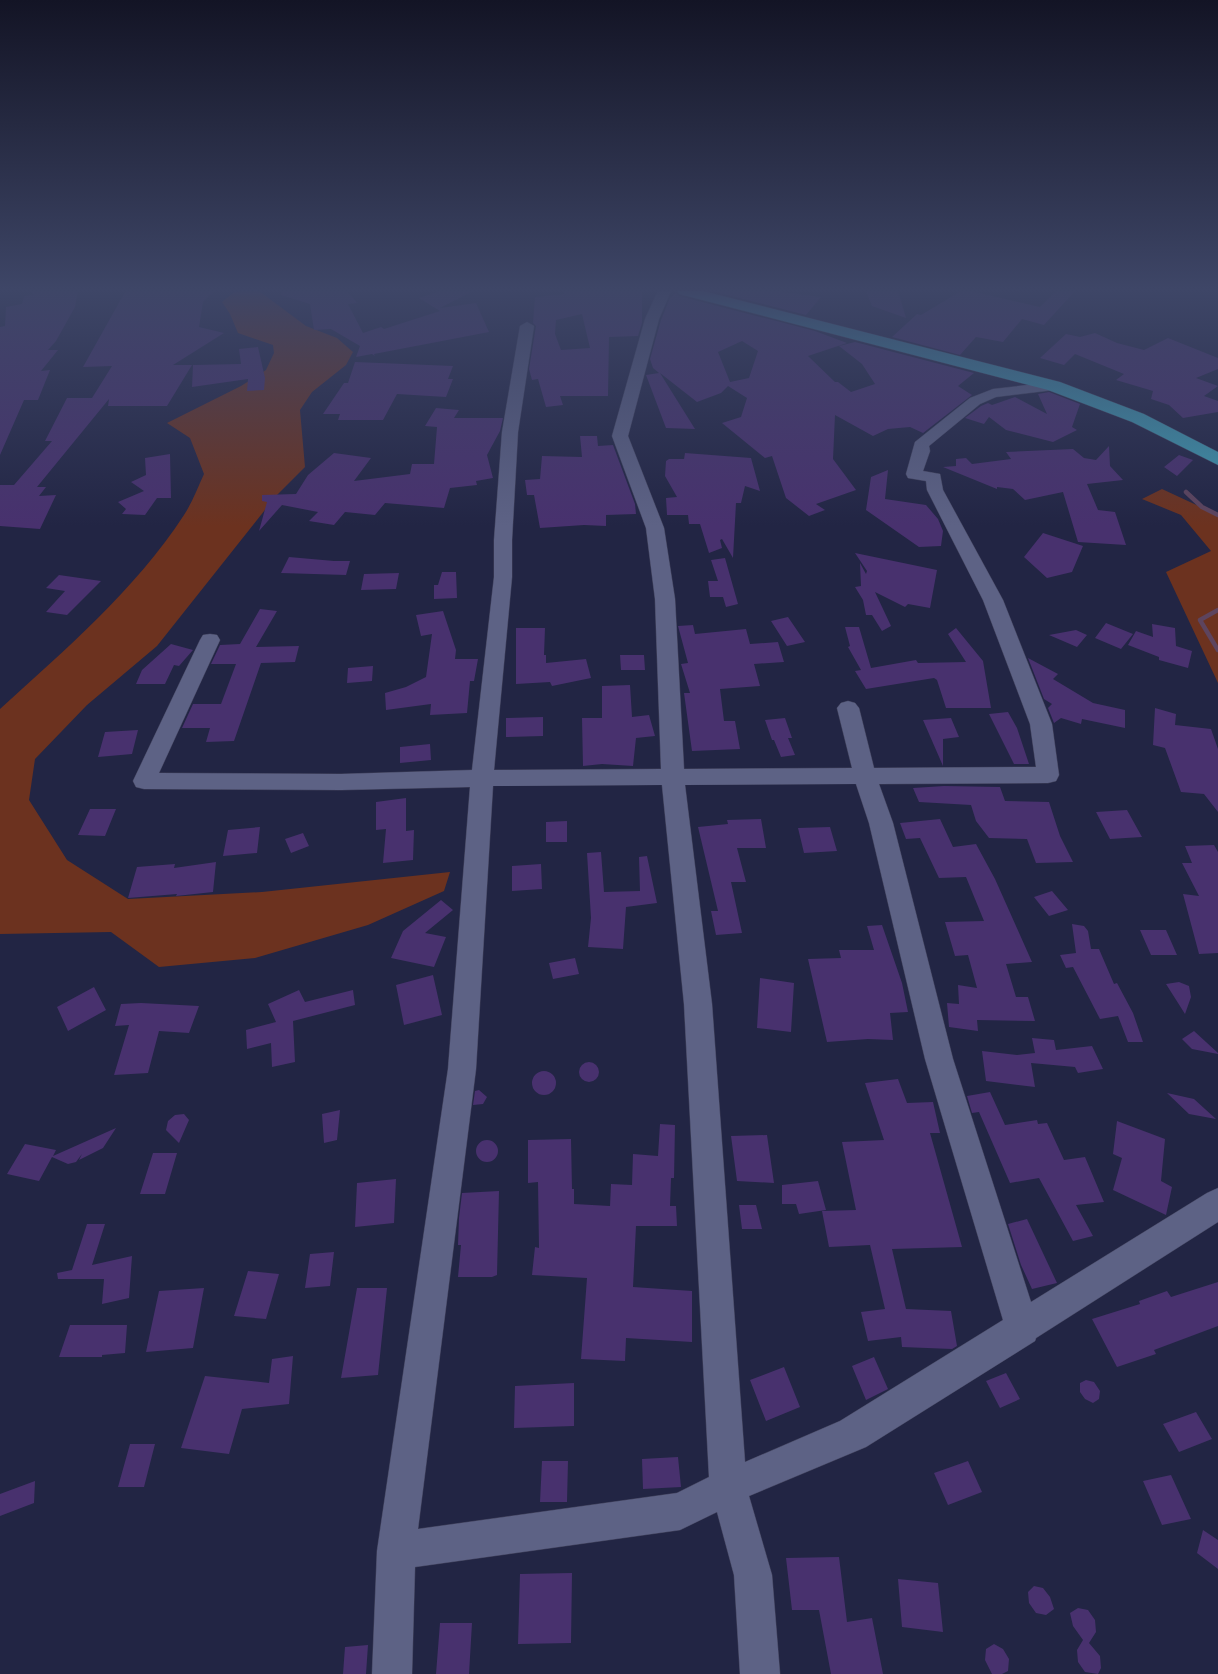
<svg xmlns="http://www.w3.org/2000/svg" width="1218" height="1674" font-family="Lato,sans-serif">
<rect width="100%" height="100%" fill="#222544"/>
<!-- green -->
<path fill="#6c321f" d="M240 291H259L306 326 337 338 353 352 346 365 312 392 300 410 305 467 276 496 157 646 87 705 35 759 29 800 67 860 128 899 262 892 450 872 444 891 368 925 255 958 159 967 111 932 0 934V709C65 650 135 590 184 515 192 503 198 487 204 474L190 438 167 423 241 386 266 370 274 353 273 345 238 333 230 314 222 302 233 293Z
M1162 489 1218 515V683L1166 572 1211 551 1181 515 1142 499Z"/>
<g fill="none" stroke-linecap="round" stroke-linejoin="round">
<!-- stream -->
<path stroke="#5d445e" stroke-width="4.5" d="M1186 492 1202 507 1218 515
M1218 610 1200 620 1218 650"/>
</g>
<!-- building -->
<path fill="#48316e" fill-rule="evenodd" d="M32 291H78L75 307 56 341 48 350H58L41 371 50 370 38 400H24L0 455V327L5 326 6 307 22 304 24 296 33 295Z
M214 291 203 302 199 327 224 333 173 365H192L167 406H108L109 399 37 487H46L39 496 56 495 40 529 0 526V485H14L52 441H45L67 398H92L112 366 83 367 125 292Z
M282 291H347L357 303 348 304 363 333 381 327 384 329 440 311 419 298 440 291H473L440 308 476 303 489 332 374 354 375 356 372 354 356 357 360 346 331 329 314 330 310 304 281 295Z
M563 291H642V323L638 336 609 337 608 396H560L563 405 546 407 538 379 532 380 529 369 536 326 533 323 535 297 564 294ZM582 314 590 348 561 350 555 334 556 320Z
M712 291H775L821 297 806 315Z
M866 291H898L906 318 872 306Z
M961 291H971L1040 307 1056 291H1075L1044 325 1022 319 1003 342 976 337 960 355 892 337 917 314 921 315Z
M676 293 679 296 815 331 847 343 808 356 835 382H838L851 392 875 384 862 364 839 346 855 342 974 373 958 386 972 395 923 433 910 427 888 429 873 436 835 415 833 459 856 490 816 504 825 510 809 516 786 498 772 456 765 458 722 423 741 417 747 398 728 386 721 393 697 402 660 373 695 429 666 428 646 375 659 373 653 368 650 359 661 320 670 298ZM742 341 758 351 749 378 730 382 718 352Z
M1095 333 1117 343 1144 350 1168 338 1218 358V369L1196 378 1218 386 1204 396 1218 401V412L1183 418 1169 405 1151 399 1153 391 1116 380 1124 374 1075 354 1064 365 1040 358 1066 334 1080 337Z
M258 347 265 378 264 390 247 391 248 379 192 387 193 365 241 364 239 349Z
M355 362 453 366 448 379H453L446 397 397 394 383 420H338L340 414H323L344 383H348Z
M1049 392 1080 404 1072 427 1077 430 1053 442 1006 430 989 417 984 424 965 418 981 406 988 403 992 405 1015 397 1047 414 1038 394Z
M436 408 459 410 454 418H503L500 431 487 455 493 478 476 481 477 485 450 488 444 508 385 503 375 515 345 512 334 525 309 521 318 512 282 505 259 531 267 502 262 501V495L296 494 308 475 334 453 371 458 354 481 410 474 412 464H434L437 427 425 426Z
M580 436H597L598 446 613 445 635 504 636 514 606 515V526L584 525 540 528 534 495H527L525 480 540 479 542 456 582 457Z
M1109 446 1110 466 1123 480 1087 484 1098 510 1115 512 1126 545 1078 542 1063 492 1025 500 1013 489 997 487V489L943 467 956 466V459L966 458 972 464 1011 459 1006 452 1073 449 1084 458 1096 460Z
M685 453 751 458 760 491 745 486 741 503H736L733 558 722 539 720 540 722 548 709 553 700 524H689L688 515H667L666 498 677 497 665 476 666 461 669 459H684Z
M170 454 171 498H157L145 515 122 514 126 509 118 502 144 491 131 482 146 475 145 458Z
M1179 455 1193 460 1177 476 1164 467Z
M888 470 885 499 926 505 938 519 943 531 941 546 919 547 866 510 871 477Z
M1043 533 1083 546 1072 572 1047 578 1024 557Z
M855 553 937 570 930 608 908 604 905 607 875 592 891 626 882 631 872 615H866L863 600 855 587 861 586 860 563 866 574 867 571Z
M289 557 334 561H350L346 575 281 573Z
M725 558 738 604 726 607 723 597H710L708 581H718L711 560Z
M442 572H456L457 598 434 599V585H438Z
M399 573 396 589 361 590 364 574Z
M59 575 101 581 67 615 46 612 65 591 46 588Z
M260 609 277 611 256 647 299 646 295 662 261 663 234 741 206 742 210 728H182L193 704H221L236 664H211L220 645 240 644Z
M443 611 456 650 455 659H478L474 681H470L467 713 430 715 431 704 386 710 385 693 406 687 426 677 432 634 421 636 416 615Z
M788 617 805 642 787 646 771 621Z
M1106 623 1133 634 1121 649 1095 638Z
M1152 624 1175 628 1176 646 1192 651 1188 668 1159 660V657L1128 645 1136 631 1153 637Z
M693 625 695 634 746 629 750 644 778 642 784 662 754 664 760 686 720 689 724 721H735L740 749 692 751 684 693H690L681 664 688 663 678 626Z
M845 627H859L871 668 916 660 918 663 966 662 948 634 956 628 983 661 991 708H946L937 680 934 678 866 689 855 671 861 670 848 647 850 646Z
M516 628H545L544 655H546V663L586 659 591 678 552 686 550 682 516 684Z
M1076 630 1087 635 1077 647 1049 635Z
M171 644 193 650 179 666 174 665 165 684H136L142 670Z
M620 655H644L645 670H621Z
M1028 658 1058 674 1053 679 1093 703 1125 710V728L1082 719 1081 724 1061 718 1054 723 1048 708 1052 704 1044 699Z
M373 666 372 681 347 683 348 668Z
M630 685 632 717 649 715 655 736 636 738 633 766 602 764 583 766 582 718H602V686Z
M1155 708 1176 714 1175 725 1211 729 1218 749V812L1204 794 1181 792 1165 748 1153 745Z
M1008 712 1017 728 1029 764H1014L989 714Z
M543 717V736L506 737V718Z
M785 718 792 738H788L795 755 781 757 774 740H772L765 720Z
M951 718 959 737 943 739V766L923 720Z
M138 730 132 754 98 757 105 732Z
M430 744 431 760 400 763V747Z
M944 786 1000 787 1005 801 1049 802 1060 836 1073 862 1036 863 1027 839 989 838 976 821 971 805 919 802 913 788Z
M406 798V831L414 830 413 860 383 863 386 829 376 830V802Z
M90 809H116L105 836 78 835Z
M1127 810 1142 837 1110 839 1096 812Z
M761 819 766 848H737L746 882H731L742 933 716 935 711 911H718L698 827 728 824 727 820Z
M940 819 953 847 976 844 995 879 1032 962 1006 964 1016 997H1028L1035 1021 977 1020 978 1031 949 1027 947 1003 959 1004 958 985 977 988 968 955 955 956 945 922 984 921 966 877 939 878 920 838 906 839 900 823Z
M567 821V842H546V822Z
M260 827 257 853 223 856 228 830Z
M830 827 837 851 804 853 798 828Z
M303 833 309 846 291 853 285 839Z
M1214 845 1218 852V953L1199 954 1183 894 1199 896 1182 863H1192L1185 846Z
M601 852 604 892 640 891 639 857 647 856 657 903 626 907 623 949 588 947 591 918 587 853Z
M216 862 213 892 176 896 177 894 128 898 137 867 175 864 174 868Z
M541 864 542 889 512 891V866Z
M1052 891 1068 910 1049 916 1034 897Z
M441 900 453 910 425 933 446 937 434 967 391 958 403 931Z
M1072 924 1084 926 1088 931 1091 949H1099L1114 984 1117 983 1133 1013 1143 1042H1128L1118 1016 1100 1019 1073 967 1066 968 1060 955 1076 953Z
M882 925 902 983 908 1012 890 1013 893 1040 868 1039 827 1042 808 959 841 958 839 950H874L867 926Z
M1140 930H1166L1177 955H1151Z
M575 958 579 974 553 979 549 963Z
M433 975 442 1015 404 1025 396 985Z
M760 978 794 983 791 1032 757 1028Z
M1179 982 1189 986 1191 997 1185 1014 1166 984Z
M94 987 106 1010 68 1031 57 1007Z
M299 990 305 1002 353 990 355 1005 293 1021 295 1062 272 1067 271 1043 247 1049 246 1030 276 1022 268 1004Z
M141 1003 199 1006 189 1033 159 1031 148 1073 114 1075 129 1025 115 1026 121 1004Z
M1194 1031 1218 1053V1054L1192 1049 1182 1039Z
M1032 1038 1054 1040 1056 1050 1092 1046 1103 1069 1078 1073 1075 1067 1031 1063 1035 1087 986 1081 982 1051 1017 1055 1035 1053Z
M579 1072a10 10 0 1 1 20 0a10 10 0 1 1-20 0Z
M532 1083a12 12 0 1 1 24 0a12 12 0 1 1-24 0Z
M898 1079 907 1103 933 1102 940 1133H930L962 1247 892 1249 906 1309 951 1311 957 1346 952 1349 902 1347 901 1337 868 1341 861 1312 885 1309 870 1245 829 1247 822 1211 856 1210 842 1142 884 1140 865 1083Z
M479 1090 487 1097 483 1104 473 1105 475 1091Z
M990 1092 1005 1125 1037 1120 1038 1124 1047 1123 1064 1160 1085 1157 1104 1202 1076 1205 1093 1236 1073 1241 1039 1178 1010 1183 979 1112 972 1113 967 1096Z
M1167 1093 1194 1099 1216 1119 1189 1114Z
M340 1110 337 1140 324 1143 322 1114Z
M184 1114 189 1120 179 1143 166 1130 168 1121 175 1115Z
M1117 1121 1165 1139 1161 1181 1172 1187 1166 1215 1113 1190 1122 1158 1113 1154Z
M660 1124 675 1125 674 1178H671L670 1206H676L677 1226H636L633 1287 692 1291V1342L626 1338 625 1361 581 1359 587 1278 532 1275 535 1247 539 1248 538 1182 528 1183V1140L571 1139 572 1189H574V1204L610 1206 611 1184 632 1185 633 1154 658 1156Z
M116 1128 103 1148 79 1160 82 1154 76 1162 68 1164 52 1157 39 1181 7 1174 25 1144 56 1150 53 1156Z
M767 1135 774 1183 737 1181 731 1136Z
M476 1151a11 11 0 1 1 22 0a11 11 0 1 1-22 0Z
M153 1153H177L165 1194H140Z
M396 1179 394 1223 355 1227 357 1183Z
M818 1181 826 1210 799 1214 796 1204H782V1185Z
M499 1191 497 1275 492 1277H458L461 1245H458L459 1218 462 1193Z
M739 1205H756L762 1229H742Z
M1027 1219 1057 1283 1032 1289 1021 1265 1008 1224Z
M87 1224H105L92 1265 132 1256 129 1298 102 1304 104 1279H58L57 1273 72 1270Z
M334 1252 330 1286 305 1288 310 1254Z
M248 1271 279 1274 266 1319 234 1316Z
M1218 1282V1326L1154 1350 1156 1354 1117 1367 1092 1319 1140 1304 1139 1301 1167 1291 1171 1297Z
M204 1288 193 1348 146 1352 159 1291Z
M357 1288H387L378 1375 341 1378Z
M70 1325H127L125 1353 102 1355V1357H59Z
M293 1356 289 1404 242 1409 229 1454 181 1448 205 1376 269 1383 272 1359Z
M874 1357 888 1389 866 1400 852 1366Z
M784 1367 800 1407 766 1421 750 1380Z
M1006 1373 1020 1399 1000 1408 986 1381Z
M1086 1380 1094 1382 1100 1391 1099 1399 1093 1403 1085 1399 1080 1392V1383Z
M574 1383V1426L514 1428 515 1386Z
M1196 1412 1212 1439 1179 1452 1163 1424Z
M130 1444H155L144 1487H118Z
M678 1457 681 1487 643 1489 642 1459Z
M542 1461H568L567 1502H540Z
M968 1461 982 1492 948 1505 934 1473Z
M1171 1475 1191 1519 1162 1525 1143 1481Z
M35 1481 34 1503 0 1516V1494Z
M1203 1530 1218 1540V1569L1197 1553Z
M839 1557 847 1622 872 1618 883 1674H831L819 1610H792L786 1558Z
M572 1573 571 1643 518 1644 520 1574Z
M898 1579 938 1583 943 1632 902 1627Z
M1034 1586 1043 1588 1050 1597 1054 1609 1046 1615 1036 1613 1029 1603 1028 1592Z
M1078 1608 1088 1610 1095 1620 1096 1632 1089 1643 1100 1656 1101 1668 1098 1674 1085 1672 1078 1662 1077 1650 1083 1640 1073 1626 1070 1613Z
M440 1623H472L469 1674H436Z
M994 1644 1003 1649 1009 1659 1008 1671 1002 1674H992L985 1660 986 1649Z
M368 1645 366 1674H343L345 1647Z"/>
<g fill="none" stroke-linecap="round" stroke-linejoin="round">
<defs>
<path id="minor" d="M658 291H671L659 319 628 436 664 528 675 599 684 769 852 768 837 708 841 703 848 701 855 703 859 708 874 768 1036 767 1030 724 983 600 927 490 926 481 908 478 906 474 915 442 970 398 993 389 1054 382 1061 386 1054 390 996 397 980 404 929 446 930 451 923 471 940 474 943 490 1003 600 1052 724 1059 775 1056 781 1048 783 879 784 893 823 953 1059 1031 1302 1207 1193 1218 1188V1222L1036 1338 1035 1341 866 1447 749 1496 772 1575 780 1674H740L734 1575 717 1512 680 1530 415 1567 412 1674H372L377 1551 448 1069 470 787 341 790 144 789 136 787 133 781 200 640 203 635 210 634 217 635 220 640 159 773 341 774 472 770 494 577V540L502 432 520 326 527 322 534 326 518 432 512 540V577L494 770 661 769 655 599 646 528 612 436 645 319ZM856 784 869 823 925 1059 1003 1320 840 1421 745 1462 712 1004 685 785ZM662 785 684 1004 709 1477 677 1493 418 1529 476 1069 493 786Z"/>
<path id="highway" d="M677 291H703L1060 382 1144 414 1218 452V465L1132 422 1048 390 679 294Z"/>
</defs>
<!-- minor casing -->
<use href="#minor" stroke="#40415b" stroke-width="1"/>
<!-- highway casing -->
<use href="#highway" stroke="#40415b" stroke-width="1"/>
<!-- minor -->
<use href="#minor" fill="#5d6285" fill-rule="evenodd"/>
<!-- highway -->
<use href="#highway" fill="#3f98af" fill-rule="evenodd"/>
</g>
<!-- sky -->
<linearGradient id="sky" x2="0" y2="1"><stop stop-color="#131425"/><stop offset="0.55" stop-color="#3e4667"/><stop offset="1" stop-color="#3e4667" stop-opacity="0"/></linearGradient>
<rect width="1218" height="526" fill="url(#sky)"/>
</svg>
